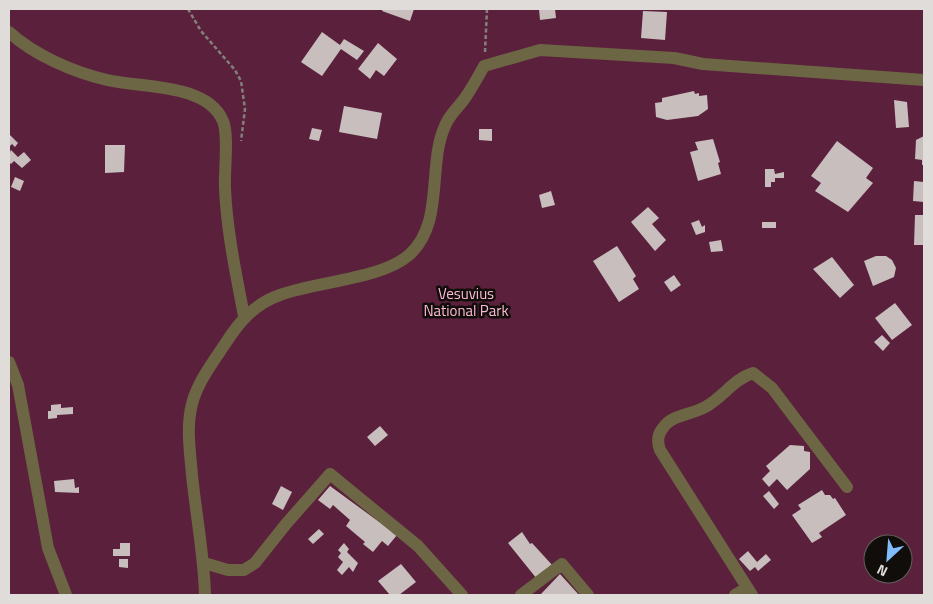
<svg xmlns="http://www.w3.org/2000/svg" width="933" height="604" font-family="'Titillium Web',sans-serif">
<rect width="100%" height="100%" fill="#28241f"/>
<!-- green -->
<path fill="#5b213c" fill-rule="evenodd" d="M9 9H924V595H9ZM873 544H903V574H873Z"/>
<!-- building -->
<path fill="#c8bebd" d="M383 9H414L410 21 382 11Z
M539 9H555L556 18 540 20Z
M643 11 667 12 665 40 641 38Z
M322 32 340 45 344 39 364 51 357 60 341 49 322 76 301 62Z
M378 43 397 59 384 76 376 70 370 79 358 69Z
M694 91 695 94 699 93V96L707 95 708 109 698 116 667 120 656 117 655 103 662 102V98Z
M894 100 907 102 909 127 896 128Z
M344 106 382 113 377 139 339 132Z
M312 128 322 130 319 141 309 139Z
M479 129H492V141L479 140Z
M9 134 18 143 15 147 12 144 9 147Z
M924 136V165H922V160L915 159 916 140Z
M713 139 720 162 718 163 721 174 698 181 690 152 698 150 695 142Z
M837 141 873 168 866 178 873 183 848 212 815 191 821 183 811 176Z
M105 145H125L124 172 105 173Z
M11 150 18 157 24 152 31 160 22 168 14 161 11 164 9 162V154Z
M765 169H774L775 174 784 172V178H775V182H771V187H765Z
M15 177 24 181 20 191 11 187Z
M914 181 924 182V202L913 201Z
M551 191 555 205 542 208 539 195Z
M648 207 659 218 652 224 666 240 655 251 631 222Z
M915 215H924V245H914Z
M699 220 702 227 705 225V232L696 235 691 223Z
M762 222H776V228H762Z
M721 240 723 251 711 252 709 242Z
M617 246 636 276 633 279 639 289 619 302 593 261Z
M876 256H886L892 260 896 268 894 277 873 286 864 261Z
M832 257 854 285 840 298 813 269Z
M674 275 681 285 671 292 664 282Z
M895 303 912 325 892 340 875 318Z
M882 335 890 343 883 351 874 342Z
M61 404V408L73 407V414L57 415V418L48 419V411H51V405Z
M380 426 388 435 375 446 367 437Z
M790 445 804 446V451L810 452V469L787 490 777 479 769 487 762 479 770 471 766 466Z
M74 479 75 488 79 487V493L55 492 54 481Z
M281 486 292 492 283 510 272 504Z
M330 486 397 535 388 546 382 541 373 552 363 544 365 542 346 526 350 520 333 505 330 509 318 500Z
M822 490 825 495H830L833 499 835 498 846 515 819 533 822 537 812 543 792 515 801 509 798 505Z
M769 491 779 504 774 509 763 496Z
M319 529 324 534 313 544 308 539Z
M522 532 530 544 532 543 553 566 537 579 508 543Z
M120 543H130V556H113V549H120Z
M344 543 349 549 347 552 358 563 353 572 349 567 342 575 337 570 343 562 338 557 341 553 338 550Z
M748 551 757 562 766 554 771 560 758 571 755 567 750 571 739 559Z
M119 559H128V568L119 567Z
M401 564 416 582 399 595H390L378 581Z
M560 574 579 595 541 594Z"/>
<g fill="none" stroke-linecap="round" stroke-linejoin="round">
<!-- path -->
<path stroke="#83807c" stroke-width="2.5" stroke-dasharray="4 2.5" stroke-linecap="butt" d="M188 9 201 31 235 70 241 81 245 109 241 141
M485 52 487 9"/>
<!-- minor -->
<path stroke="#6c6644" stroke-width="12" d="M9 32C34 55 73 72 107 80 141 88 207 83 223 121 229 135 224 171 225 189 227 232 236 274 244 316
M9 362 18 385 48 548 66 595
M204 563 228 570H244L255 563 286 524 330 474 418 546 462 595
M205 595C204 555 196 515 192 475 190 451 186 427 192 404 197 383 213 362 225 344 239 322 254 304 280 295 316 281 380 280 409 255 445 223 427 165 445 126 449 115 458 108 465 98 472 88 478 77 484 66L540 50 674 58 703 64 924 80
M521 595 562 564 588 595
M735 595 747 588
M752 595 660 450C657 442 657 435 663 428 672 414 693 415 707 406 724 396 734 379 753 373L772 388 847 487"/>
</g>
<g text-anchor="middle" dominant-baseline="central" stroke-width="5" stroke-linejoin="round" paint-order="stroke">
<!-- park labels -->
<g font-size="15" fill="#febad4" stroke="#100d0b">
<text x="466" y="293">Vesuvius<tspan x="466" dy="17">National Park</tspan></text>
</g>
</g>
<!-- border -->
<rect width="933" height="604" fill="none" stroke="#dfdcd9" stroke-width="20"/>
<!-- north arrow -->
<g transform="translate(888 559) rotate(206)"><circle r="24" fill="#100d0b" stroke="#63605d"/>
<path d="M0-4L9 19L0 12L-9 19Z" fill="#81bdfa"/>
<text y="-8" font-size="14" font-weight="bold" text-anchor="middle" fill="#dfdcd9">N</text>
</g>
</svg>
